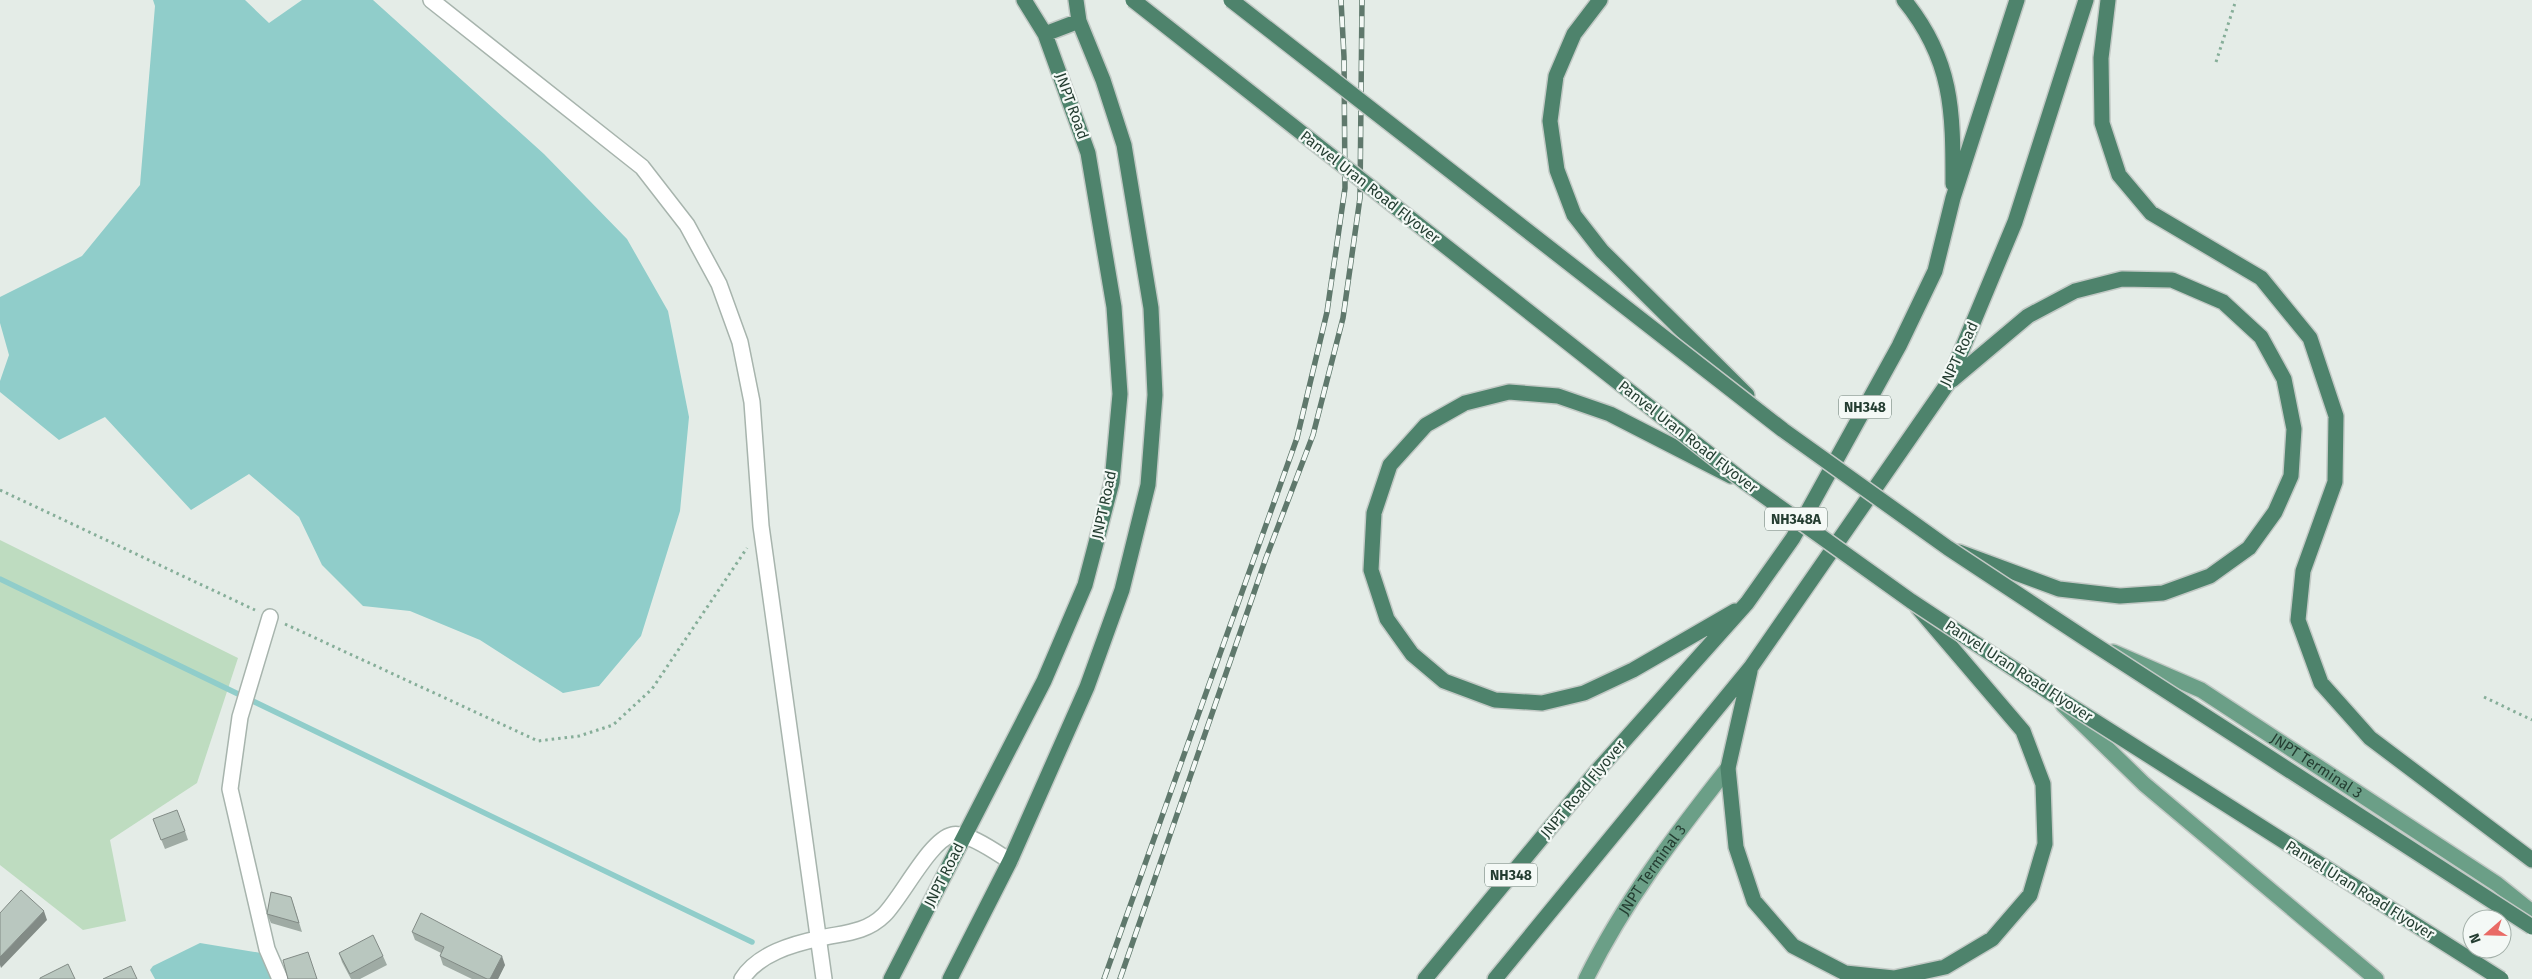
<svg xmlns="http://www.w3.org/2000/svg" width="2532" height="979" font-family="'Fira Sans',sans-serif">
<rect width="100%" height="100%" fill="#e4ece7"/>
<!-- green -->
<path fill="#bedcc0" d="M0 540 238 658 197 783 110 840 126 921 83 930 0 865Z"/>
<!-- water -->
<path fill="#90cdca" d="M153 0H245L269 23 302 0H373L544 154 627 239 668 311 689 417 680 511 641 636 599 686 563 693 480 640 410 611 363 606 322 565 299 517 249 474 191 510 105 417 59 440 0 392V381L9 355 0 323V297L82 256 140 185 155 6Z
M200 943 261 953 274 979H155L150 970 153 966Z"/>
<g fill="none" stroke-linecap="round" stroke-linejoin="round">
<!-- stream -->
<path stroke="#90cdca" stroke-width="5.5" d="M0 579 752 942"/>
<defs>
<path id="minor" d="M270 617 240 717 230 789 267 949 280 979
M742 979C758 954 792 944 821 938 843 933 866 933 884 915 902 897 930 840 952 835 967 831 997 853 1010 861"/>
<path id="tertiary" d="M431 0 642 167 687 225 719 284 740 342 752 402 761 526 824 979"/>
<g id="primary">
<path id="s1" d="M2113 652 2201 690 2497 884 2532 912"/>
<path d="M2063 705 2144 784 2376 979"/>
<path id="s2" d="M1586 979C1624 902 1675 835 1728 768"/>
</g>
<path id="trunk" d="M1600 0 1574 34 1556 76 1550 121 1557 170 1574 215 1602 251 1747 395
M1904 0C1953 60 1953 111 1953 184
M2108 0 2101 58 2102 123 2119 175 2151 213 2261 278 2310 338 2336 416 2335 482 2303 571 2298 620 2321 683 2370 738 2532 860
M1045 34 1079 21
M1952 380 2028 316 2075 291 2122 279 2172 280 2223 302 2261 337 2284 379 2294 429 2291 476 2275 512 2249 548 2210 576 2163 593 2120 596 2059 589 1959 552
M1731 476 1610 414 1558 396 1509 392 1465 403 1426 425 1390 465 1374 513 1371 570 1387 619 1412 654 1444 681 1495 700 1542 703 1584 693 1633 670 1735 611
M1750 671 1728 768 1736 847 1754 901 1793 946 1845 973 1894 978 1945 967 1992 939 2030 895 2045 844 2043 784 2023 731 1918 608
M891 979 1044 681 1085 585 1112 482 1120 394 1114 307 1088 153 1045 34 1024 0
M950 979 1010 861 1087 687 1122 590 1148 485 1155 395 1151 308 1124 145 1103 80 1079 21 1076 0
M1425 979 1597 771 1747 603 1793 538 1899 346 1935 271 1953 198 2017 0
M1495 979 1751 667 1948 383 2015 222 2086 0"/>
</defs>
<!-- minor casing -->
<use href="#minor" stroke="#a7b4ad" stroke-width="18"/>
<!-- tertiary casing -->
<use href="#tertiary" stroke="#a7b4ad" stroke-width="18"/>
<!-- primary casing -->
<use href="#primary" stroke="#c2c9c5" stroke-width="18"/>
<!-- trunk casing -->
<use href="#trunk" stroke="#c2c9c5" stroke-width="18"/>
<!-- path -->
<path stroke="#86ae99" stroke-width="3" stroke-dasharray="2.5 4" stroke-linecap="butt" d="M2216 62 2236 0
M0 490 255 610
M285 624 538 741 579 736 613 725 652 689 747 548
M2484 697 2532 720"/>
<!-- minor -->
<use href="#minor" stroke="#fff" stroke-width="15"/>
<!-- tertiary -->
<use href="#tertiary" stroke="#fff" stroke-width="15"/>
<!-- primary -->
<use href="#primary" stroke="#6b9f87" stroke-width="15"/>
<!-- trunk -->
<use href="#trunk" stroke="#4e836c" stroke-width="15"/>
<defs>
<path id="rail" d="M1104 979 1297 438 1327 312 1345 188 1344 57 1341 0
M1120 979 1266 558 1313 435 1343 318 1360 198 1362 0"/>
</defs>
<!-- rail casing -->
<use href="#rail" stroke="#5f786c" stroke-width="5.5"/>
<!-- rail -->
<use href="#rail" stroke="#f4f9f6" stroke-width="4" stroke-dasharray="11" stroke-linecap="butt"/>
<defs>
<path id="trunk-bridge" d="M1133 0 1746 483 1911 601 2052 694 2501 979
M1231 0 1783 430 1948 548 2089 641 2532 927"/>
</defs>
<!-- trunk-bridge casing -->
<use href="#trunk-bridge" stroke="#c2c9c5" stroke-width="18" stroke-linecap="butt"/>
<!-- trunk-bridge -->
<use href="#trunk-bridge" stroke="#4e836c" stroke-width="15"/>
</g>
<!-- wall -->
<path fill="#9faba4" d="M153 819 185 831 188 840 165 849Z
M291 897 294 906 302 932 271 923 267 914Z
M412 932 505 965 498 979H472L443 965 440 956 441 953 415 940Z
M339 953 383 956 387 965 360 979H351L342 962Z"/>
<!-- shaded-wall -->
<path fill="#828b86" d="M44 911 47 920 1 968 0 965V957Z
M502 956 505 965 498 979H490Z"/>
<!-- building -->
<path fill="#b9c7bf" stroke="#828b86" d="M177 810 185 831 161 840 153 819Z
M21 890 44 911 0 957V913Z
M271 892 291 897 299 923 267 914Z
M421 913 502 956 490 979H487L440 956 444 947 412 932Z
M373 935 383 956 350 974 339 953Z
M308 952 317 979H288L283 960Z
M68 964 75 979H40V978Z
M131 966 137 979H103Z"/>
<g text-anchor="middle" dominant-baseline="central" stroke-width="4.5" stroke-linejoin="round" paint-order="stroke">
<!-- shield labels -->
<g fill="#f4f9f6" stroke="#62756c" stroke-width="1">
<rect x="1839" y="395.5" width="52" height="23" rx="4"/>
<rect x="1765" y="507.5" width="62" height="23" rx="4"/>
<rect x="1485" y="863.5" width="52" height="23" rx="4"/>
</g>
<g font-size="14" font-weight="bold" fill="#243d31">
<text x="1865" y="407">NH348</text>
<text x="1796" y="519">NH348A</text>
<text x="1511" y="875">NH348</text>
</g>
<!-- street labels -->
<g font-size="15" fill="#243d31" stroke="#f4f9f6">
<text transform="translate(1072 106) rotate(70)">JNPT Road</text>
<text transform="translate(1370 187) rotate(38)">Panvel Uran Road Flyover</text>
<text transform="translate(1959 354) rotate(-65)">JNPT Road</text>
<text transform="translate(1688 437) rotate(38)">Panvel Uran Road Flyover</text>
<text transform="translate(1104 505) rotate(-78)">JNPT Road</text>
<text transform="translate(2019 671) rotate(33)">Panvel Uran Road Flyover</text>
<text stroke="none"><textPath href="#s1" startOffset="234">JNPT Terminal 3</textPath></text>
<text transform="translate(1583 789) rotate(-50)">JNPT Road Flyover</text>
<text stroke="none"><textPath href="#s2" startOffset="128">JNPT Terminal 3</textPath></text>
<text transform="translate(944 875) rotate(-63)">JNPT Road</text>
<text transform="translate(2360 890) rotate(32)">Panvel Uran Road Flyover</text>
</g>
</g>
<!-- north arrow -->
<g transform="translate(2487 934) rotate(250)"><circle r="24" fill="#f4f9f6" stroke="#a1aea7"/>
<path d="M0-4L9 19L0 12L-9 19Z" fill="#e96b66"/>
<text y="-8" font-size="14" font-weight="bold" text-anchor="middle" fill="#243d31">N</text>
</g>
</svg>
